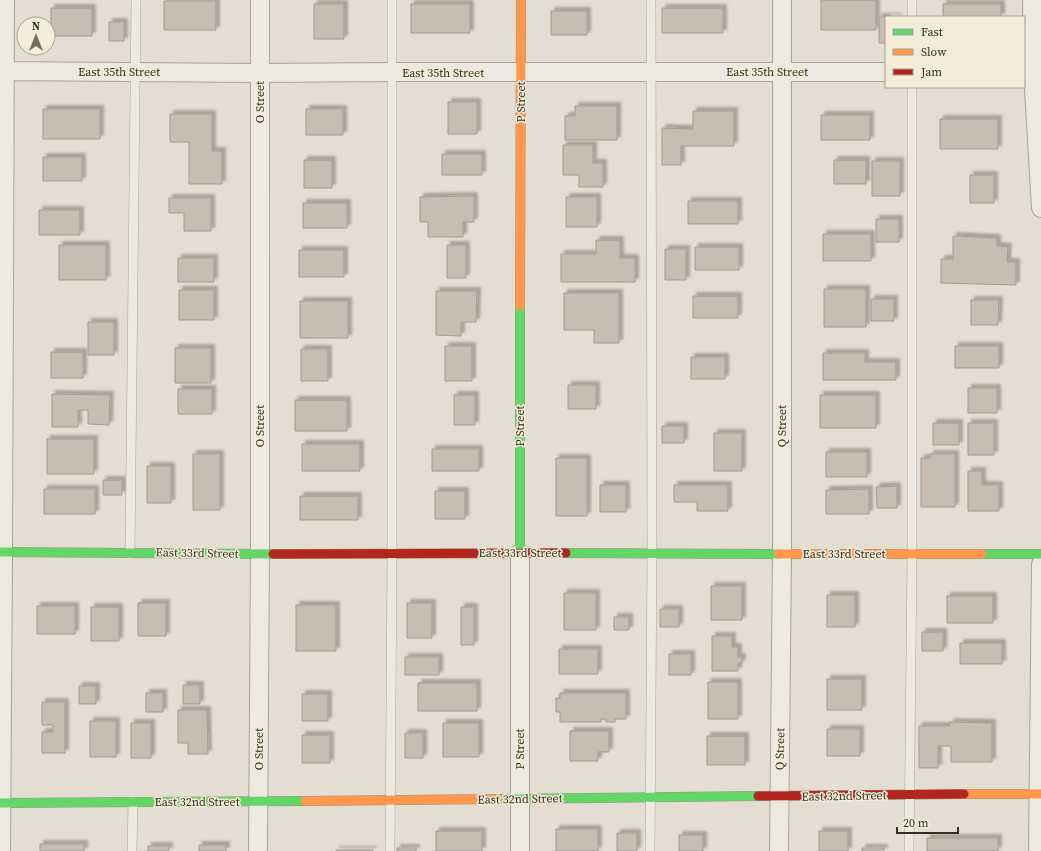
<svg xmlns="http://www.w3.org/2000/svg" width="1041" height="851" font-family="'Source Serif 4',serif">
<defs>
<filter id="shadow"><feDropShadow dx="3.5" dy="-3.5" stdDeviation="1" flood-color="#0004"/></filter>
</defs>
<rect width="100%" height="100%" fill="#e3ded1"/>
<!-- building -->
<path fill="#c7beb2" stroke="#a39a90" filter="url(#shadow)" d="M821 0H876V30H821Z
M164 1H216V30H164Z
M314 4H344V39H314Z
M411 4H470V33H411Z
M943 4H1001V17H943Z
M51 8H92V36H51Z
M662 8H723V33H662Z
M551 11H587V35H551Z
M879 17H899H886V43H879Z
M109 22H124V41H109Z
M448 102H477V134H448Z
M575 106H617V140H565V116H575Z
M43 109H100V139H43Z
M306 109H343V135H306Z
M693 111H734V146H681V165H662V128L693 129Z
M170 114H212V151H222V184H189V142H170Z
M821 115H870V140H821Z
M940 119H998V149H940Z
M563 145H593V163H603V187H579V175H563Z
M442 154H482V175H442Z
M43 157H82V181H43Z
M304 160H332V188H304Z
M834 160H866V184H834Z
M872 161H900V196H872Z
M970 175H994V203H970Z
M474 196V222H463V237H428V222H420V197Z
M566 197H597V227H566Z
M169 198H211V231H184V213H169Z
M688 201H738V224H688Z
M303 203H347V228H303Z
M39 210H80V235H39Z
M876 219H899V242H876Z
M823 234H871V261H823Z
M953 236 997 238V246L1008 247 1007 262H1016V285L941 283V259H953Z
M596 240H620V258H635V282H561V254H596Z
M59 245H106V280H59Z
M447 245H466V278H447Z
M695 247H739V270H695Z
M665 249H686V280H665Z
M299 250H344V277H299Z
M178 258H214V282H178Z
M824 289H866V327H824Z
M179 290H214V320H179Z
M436 291H477L476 322H461V336L436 335Z
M564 293H619V343H594V330H564Z
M693 296H738V318H693Z
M871 299H894V321H871Z
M971 300H999L998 325H971Z
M300 301H348V338H300Z
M88 322H114V355H88Z
M445 346H472V381H445Z
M955 346H999V368H955Z
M175 348H211V383H175Z
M301 349H328V381H301Z
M51 352H83V378H51Z
M823 353H865V362H896V380H823Z
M691 357H725V379H691Z
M568 385H596V409H568Z
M968 388H997V413H968Z
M178 389H212V414H178Z
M52 394 110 395 109 425 88 424V410H78V427H52Z
M454 395H475V425H454Z
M820 395H876V428H820Z
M295 400H347V431H295Z
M933 423H959V445H933Z
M968 423H994V455H968Z
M662 426H684V443H662Z
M714 433H742V471H714Z
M47 439H94V474H47Z
M302 444H360V471H302Z
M432 449H479V471H432Z
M826 452H867V477H826Z
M193 454H220V510H193Z
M930 454H955V507H921V458H930Z
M556 458H587V516H556Z
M147 466H171V503H147Z
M968 471H982V485H999V511H968Z
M103 480H122V495H103Z
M600 485H626V512H600Z
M674 485H728V511H697V502H674Z
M897 486V508H877L876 487Z
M44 489H95V514H44Z
M869 489V514H826V490Z
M435 491H465V519H435Z
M300 496H358V520H300Z
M711 586H742V620H711Z
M564 593H596V630H564Z
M827 595H855V627H827Z
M947 596H993V623H947Z
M138 603H166V636H138Z
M407 603H432V638H407Z
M296 605H336V651H296Z
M37 606H75V634H37Z
M91 607H119V641H91Z
M461 607H474V645H461Z
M660 609H679V627H660Z
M614 617H629V630H614Z
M922 632H943V651H922Z
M712 636H732V647H738V657H742V663H738V671H712Z
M960 643H1002V664H960Z
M559 649H598V674H559Z
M669 654H691V675H669Z
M405 657H439V675H405Z
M827 679H862V710H827Z
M708 682H738V719H708Z
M418 683H477V711H418Z
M183 685H200V704H183Z
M79 686H96V704H79Z
M146 693H163V712H146Z
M560 693H626V719H615V722H606V719H601V722H560V712H556V698H560Z
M302 694H328V721H302Z
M42 702H65V753H42V732H53V725H42Z
M178 710H207L208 754H188V743H178Z
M90 721H116V757H90Z
M950 722 992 723V762H951V746H938V768H919V726H950Z
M131 723H151V758H131Z
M443 723H479V757H443Z
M827 729H860V756H827Z
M570 731H609V752H598V761H570Z
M405 733H423V758H405Z
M302 735H330V763H302Z
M707 736H745V765H707Z
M556 829H598V851H556Z
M436 831H482V851H436Z
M819 831H848V851H819Z
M617 833H637V851H617Z
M679 835H703V851H679Z
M927 838H998V851H927Z
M40 844H84V851H40Z
M199 845H226V851H199Z
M148 846H169V851H148Z
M397 848H416V851H397Z
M862 848H884V851H862Z
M336 850H373V851H336Z"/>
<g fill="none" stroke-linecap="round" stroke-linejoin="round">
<defs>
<path id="lane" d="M912 0V17
M130 553 136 0
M132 851 133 802
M390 851 392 553V0
M650 851 652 553 651 0
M909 851 912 554V87"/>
<path id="street" d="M1032 0 1033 72 1041 208
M0 71 260 73 392 72H886
M1 851 3 552 5 0
M258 851 260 554V0
M520 851V553
M779 851 782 554V0
M1038 851 1041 564"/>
<path id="fast" d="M0 552 273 554
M520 553V306
M566 553 778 554
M982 554H1041
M498 799 758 796
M0 803 305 801"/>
<path id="slow" d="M520 306 521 0
M778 554H982
M964 794H1041
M305 801 498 799"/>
<path id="jam" d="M273 554 566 553
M758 796 964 794"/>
</defs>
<!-- lane casing -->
<use href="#lane" stroke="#a9a399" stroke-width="10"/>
<!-- street casing -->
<use href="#street" stroke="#a9a399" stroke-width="20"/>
<!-- fast casing -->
<use href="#fast" stroke="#989389" stroke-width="10"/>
<!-- slow casing -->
<use href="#slow" stroke="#989389" stroke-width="10"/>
<!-- jam casing -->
<use href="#jam" stroke="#989389" stroke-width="10"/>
<!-- lane -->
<use href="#lane" stroke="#ece9e1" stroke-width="9"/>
<!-- street -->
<use href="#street" stroke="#ece9e1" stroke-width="18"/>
<!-- fast -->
<use href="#fast" stroke="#63d668" stroke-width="9"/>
<!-- slow -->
<use href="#slow" stroke="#ff974d" stroke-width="9"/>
<!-- jam -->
<use href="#jam" stroke="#b3261e" stroke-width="9"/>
</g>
<g text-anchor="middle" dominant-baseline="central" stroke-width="3" stroke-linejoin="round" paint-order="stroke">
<!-- street labels -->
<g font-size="12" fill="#372d21" stroke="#f3ecd8">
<text x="119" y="72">East 35th Street</text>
<text x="767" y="72">East 35th Street</text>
<text x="443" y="73">East 35th Street</text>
<text transform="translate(260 102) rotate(-90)">O Street</text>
<text transform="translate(521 102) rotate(-90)">P Street</text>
<text transform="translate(260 426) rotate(-90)">O Street</text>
<text transform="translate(520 426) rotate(-90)">P Street</text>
<text transform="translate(782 426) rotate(-90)">Q Street</text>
<text transform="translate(197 553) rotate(1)">East 33rd Street</text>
<text x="520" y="553">East 33rd Street</text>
<text x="844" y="554">East 33rd Street</text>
<text transform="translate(259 749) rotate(-90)">O Street</text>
<text transform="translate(520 749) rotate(-90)">P Street</text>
<text transform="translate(780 749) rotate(-89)">Q Street</text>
<text transform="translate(844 796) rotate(-1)">East 32nd Street</text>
<text transform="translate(520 799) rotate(-1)">East 32nd Street</text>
<text x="197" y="802">East 32nd Street</text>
</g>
</g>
<!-- legend -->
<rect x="885" y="16" width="140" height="72" fill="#f3ecd8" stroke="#a8a08f"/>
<rect x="893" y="29" width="20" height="6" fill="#63d668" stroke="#a8a08f"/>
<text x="921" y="36" font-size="12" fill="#372d21">Fast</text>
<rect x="893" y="49" width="20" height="6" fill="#ff974d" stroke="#a8a08f"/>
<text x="921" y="56" font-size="12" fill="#372d21">Slow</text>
<rect x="893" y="69" width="20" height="6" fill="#b3261e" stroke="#a8a08f"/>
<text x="921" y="76" font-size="12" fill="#372d21">Jam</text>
<!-- north arrow -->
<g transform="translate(36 36)"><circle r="19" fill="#f3ecd8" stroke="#a8a08f"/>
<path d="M0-3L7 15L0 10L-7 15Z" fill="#736b5f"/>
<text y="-6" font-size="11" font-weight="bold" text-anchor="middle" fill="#372d21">N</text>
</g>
<!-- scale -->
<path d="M897 827v6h61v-6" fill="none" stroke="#372d21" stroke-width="2"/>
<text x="903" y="827" font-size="12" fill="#372d21" stroke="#f3ecd8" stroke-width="3" paint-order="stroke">20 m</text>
</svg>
